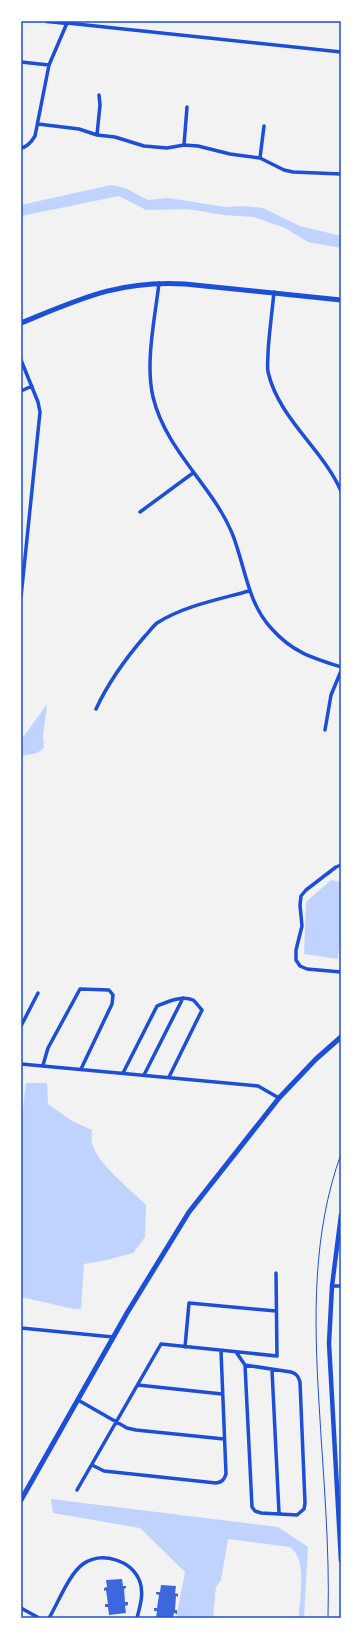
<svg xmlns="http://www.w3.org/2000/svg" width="362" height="1639" font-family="'Exo 2',sans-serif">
<rect width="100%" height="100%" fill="#f2f2f2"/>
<!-- water -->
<path fill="#bfd3fe" d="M111 185 125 188 148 200 168 198 225 207 243 206 263 208 300 226 341 236V248L308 242 285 228 254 217 224 215 188 209 146 210 119 196 21 216V205Z
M47 704 43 736 44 748 37 753 21 756V740Z
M331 880 341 882V929L338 959 304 954 306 902Z
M26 1083H47L48 1104 72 1121 92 1130C92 1134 91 1139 92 1143 97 1164 131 1190 146 1205L145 1237 133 1253 107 1260 84 1264 81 1309H74L21 1297V1126Z
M51 1499 278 1527 308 1547 304 1618H299C299 1598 308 1560 290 1547L228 1539 221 1580 216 1587 213 1618H176L185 1572 140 1528 53 1513Z"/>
<!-- building -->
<path fill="#3d67dc" d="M122 1579 123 1586H126V1588L124 1589 125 1602H128V1605L125 1606 126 1613 109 1615 108 1607H105V1604H108L106 1590 104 1591V1588L107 1587 106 1580Z
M161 1585 176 1586 175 1593 178 1594V1597L176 1596 175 1610H177V1614L174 1613 173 1618H156L157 1611H154V1608H157L159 1595 156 1594V1592H160Z"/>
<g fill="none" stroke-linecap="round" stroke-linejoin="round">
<!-- path -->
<path stroke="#1d4ed8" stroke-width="1" d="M328 1618C330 1546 323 1474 319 1403 314 1319 312 1234 341 1154"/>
<!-- minor -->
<path stroke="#1d4ed8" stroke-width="3.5" d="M21 62 49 65
M38 124 79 129 97 135 115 137 144 146 167 148 184 145 198 146 230 154 260 158 284 170 293 172 341 174
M97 135 100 105 99 95
M184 145 187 107
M21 148C28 147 32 141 35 136L49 65 67 23 341 52
M260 158 264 126
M159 283C155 318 145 363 153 397 166 451 212 485 232 533 245 565 247 602 271 628 292 652 312 658 341 667
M274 292C272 313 269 333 268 353 268 359 267 366 268 372 279 419 322 448 341 491
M21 360 38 402 40 412 21 597
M21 391 32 386
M140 512 193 473
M96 709C108 683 126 658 145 636 149 632 153 626 157 623 183 606 220 599 249 591
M325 730 331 695 341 671
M341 865 336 867 306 890 301 896 300 905 302 926 296 950V960L300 966 307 969 341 972
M21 1026 38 993
M21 1064 258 1086 279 1098
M43 1065 48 1048 80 989 109 990 113 995 112 1004 81 1069
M123 1073 157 1006C167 1002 182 995 193 1000 196 1002 199 1007 202 1010L169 1077
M144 1075 183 998
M332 1286H341
M21 1328 113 1337
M185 1347 189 1303 276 1311
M236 1352 245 1365 291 1372C297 1374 298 1376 300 1382L305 1503 304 1509 297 1515 261 1513 255 1511 252 1507 245 1365
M272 1370 279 1513
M138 1385 222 1394
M78 1400 127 1428 136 1430 224 1439
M92 1465 104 1471 216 1483C222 1482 224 1480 226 1474L221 1351
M77 1490 161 1344 277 1356 276 1273
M21 1608 39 1618
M49 1618C58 1603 69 1574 83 1564 102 1551 132 1560 140 1582 144 1594 140 1606 137 1618"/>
<!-- tertiary -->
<path stroke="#1d4ed8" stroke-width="4.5" d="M47 21 67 23 68 21
M341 1215 332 1286 329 1343 341 1561"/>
<!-- secondary -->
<path stroke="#1d4ed8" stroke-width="5" d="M21 323C80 299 119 280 185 284L341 300
M21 1500 127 1313 189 1212 279 1098 316 1059 341 1037"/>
</g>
<!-- border -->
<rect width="362" height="1639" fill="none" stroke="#ffffff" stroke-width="44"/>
<rect x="22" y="22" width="318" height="1595" fill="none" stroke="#1d4ed8" stroke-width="1.5"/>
</svg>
